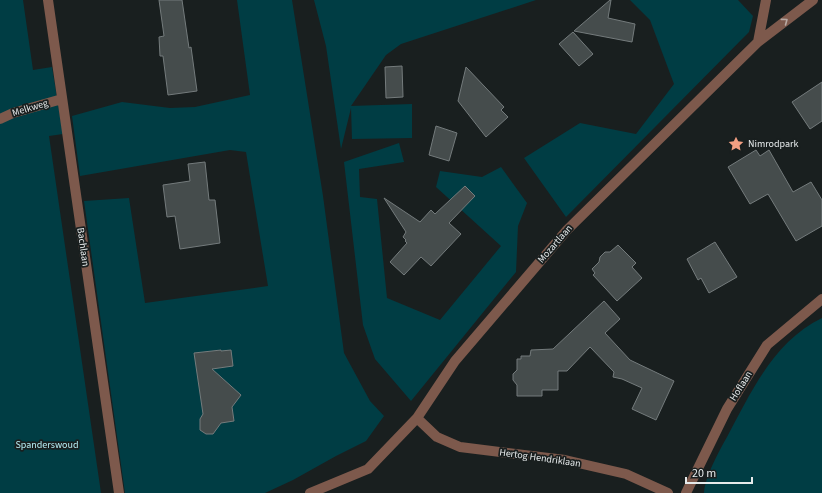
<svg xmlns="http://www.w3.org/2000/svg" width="822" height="493" font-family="'Source Sans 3',sans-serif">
<rect width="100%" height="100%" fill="#191f1f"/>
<!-- green -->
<path fill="#003d44" d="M0 0H23L33 70 52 67 63 134 49 136 101 493H0Z
M237 0H292L323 196 344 353 370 401 384 416 366 441 336 456 293 480 265 493H125L84 201 129 198 145 303 268 286 246 152 230 150 80 176 72 116 122 102 170 108 195 107 250 95Z
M314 0H536L401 44 386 55 351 106 412 104V138L352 139 351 108 341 149 326 46Z
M630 0H738L753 16 749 32 566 217 524 158 580 123 636 134 674 84 650 20Z
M399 143 404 162 359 169 360 197 377 199 387 298 440 320 501 246 436 187 440 171 482 177 501 167 527 203 518 226 516 272 411 401 375 359 363 325 344 162Z
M822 318V493H704C705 477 719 451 727 437 751 392 774 341 822 318Z"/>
<!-- building -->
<path fill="#454c4c" stroke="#747b7c" d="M159 0H182L189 48 191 47 197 91 168 95 163 56H160L159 37 164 36Z
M610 0H611L608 18 635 24 632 42 574 31Z
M573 32 593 54 579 66 559 44Z
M402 66 403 97 386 98 385 67Z
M466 67 504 107 501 110 508 117 486 137 458 101Z
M822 82V121L810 129 792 102Z
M436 126 457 133 449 161 429 155Z
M756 150 760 156 769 150 793 192 811 182 822 200V226L796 241 768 194 750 204 728 167Z
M205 162 209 200H215L220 243 180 249 175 216 167 217 163 185 190 181 188 164Z
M465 186 475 196 449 223 461 234 431 266 421 257 404 275 390 262 407 243 405 241 406 240 403 237 406 232 384 198 420 222 431 210 435 214Z
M715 242 737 277 709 293 701 278 698 280 687 259Z
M618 245 636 263 632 267 642 278 617 301 593 275 595 273 592 269 599 262 600 257 605 252H610Z
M604 301 620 319 605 333 630 360 674 381 656 420 632 409 642 388 622 379 613 377 614 372 590 347 567 371H558V390H542V396H517V385L513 380V374L517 370V359H521V356H530L531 350 553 349Z
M221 350V351L231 350 233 366 212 369 241 395 232 407 234 421 221 423 213 434H206L200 430V419L203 414 194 353Z"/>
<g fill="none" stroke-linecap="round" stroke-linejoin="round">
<!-- minor -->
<path stroke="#7d594c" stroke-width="10" d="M48 0 119 493
M758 42 766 0
M0 119 13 113 62 99
M417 418 437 437 460 447 565 460 626 474 668 493
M310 493 368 469 417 418 455 361 567 230 758 42 813 0
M686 493 727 409 767 345 822 299"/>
</g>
<!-- one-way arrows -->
<defs><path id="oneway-chevron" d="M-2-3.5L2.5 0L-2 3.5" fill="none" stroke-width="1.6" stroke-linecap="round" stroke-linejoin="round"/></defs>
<use stroke="#b7a9a3" href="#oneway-chevron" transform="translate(785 21) rotate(-37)"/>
<!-- icons -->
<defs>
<symbol id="sight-bare" viewBox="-9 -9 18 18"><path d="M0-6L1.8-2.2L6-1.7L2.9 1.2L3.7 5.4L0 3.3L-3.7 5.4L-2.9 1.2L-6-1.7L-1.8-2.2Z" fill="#f39f82" stroke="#191f1f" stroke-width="2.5" paint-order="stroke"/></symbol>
</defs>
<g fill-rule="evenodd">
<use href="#sight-bare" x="725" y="133" width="22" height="22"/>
</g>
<g text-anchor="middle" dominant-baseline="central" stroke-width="3.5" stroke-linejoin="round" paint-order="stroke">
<!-- street labels -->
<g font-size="10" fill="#e6eaeb" stroke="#191f1f">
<text transform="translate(30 108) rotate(-17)">Melkweg</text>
<text transform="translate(555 244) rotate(-49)">Mozartlaan</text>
<text transform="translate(83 247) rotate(82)">Bachlaan</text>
<text transform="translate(741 386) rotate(-58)">Hoflaan</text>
<text transform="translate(540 458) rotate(8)">Hertog Hendriklaan</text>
</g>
<!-- poi labels -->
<g font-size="10" fill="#e6eaeb" stroke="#191f1f" text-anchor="start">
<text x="748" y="144">Nimrodpark</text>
</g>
<!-- park labels -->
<g font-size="10" fill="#b5eef5" stroke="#191f1f">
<text x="47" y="445">Spanderswoud</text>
</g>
</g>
<!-- scale -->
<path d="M686 477v6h66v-6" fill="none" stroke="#e6eaeb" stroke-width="2"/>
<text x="692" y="477" font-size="12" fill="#e6eaeb" stroke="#191f1f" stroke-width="3" paint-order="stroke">20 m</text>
</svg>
